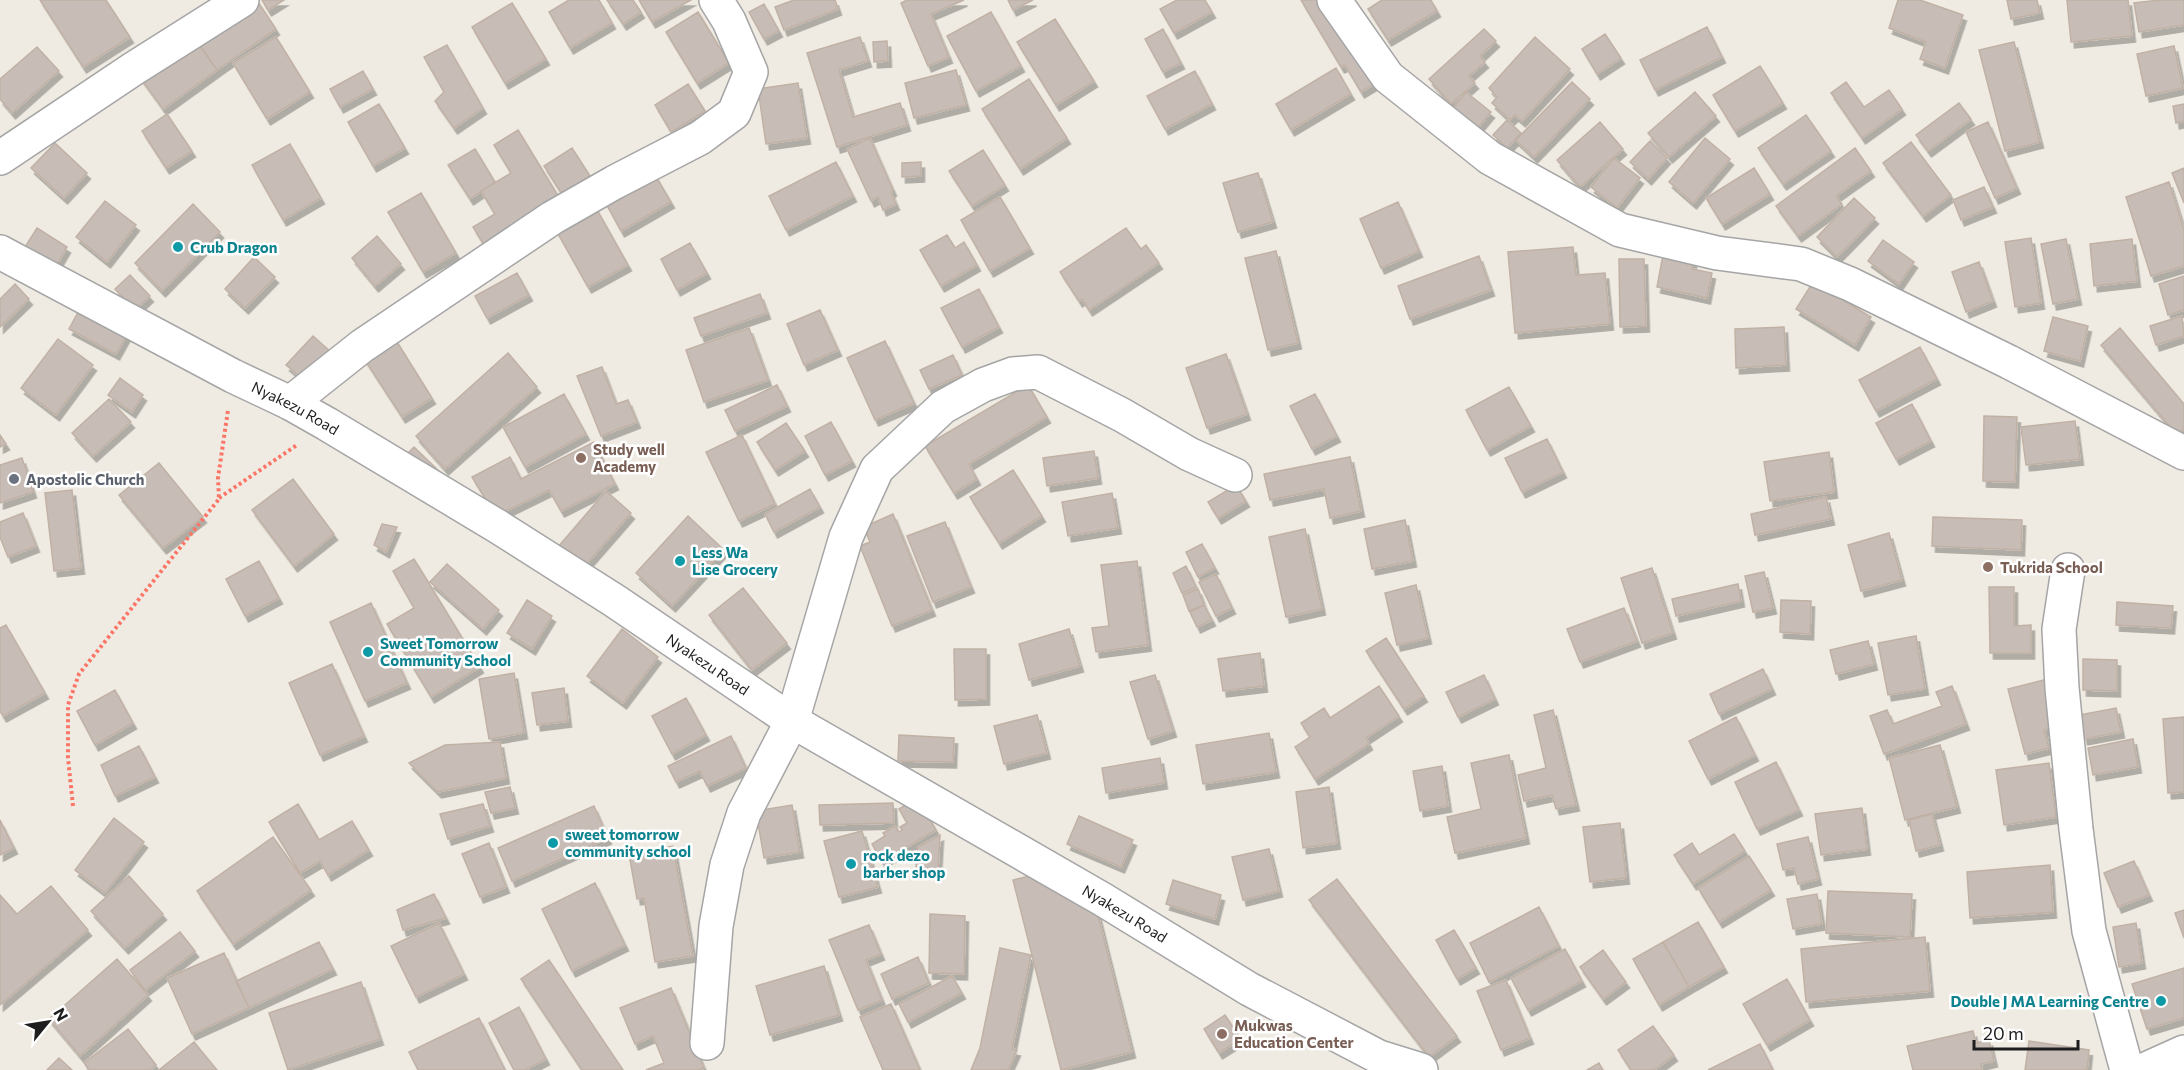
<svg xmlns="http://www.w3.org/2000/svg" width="2184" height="1070" font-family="Commissioner,sans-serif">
<defs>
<filter id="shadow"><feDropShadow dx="3.5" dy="6" stdDeviation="0" flood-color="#0004"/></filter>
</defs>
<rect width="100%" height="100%" fill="#efebe3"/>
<!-- building -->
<path fill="#c7bdb6" stroke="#c1b1a5" stroke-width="1.5" filter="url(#shadow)" d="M40 0H106L130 37 83 67Z
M262 0H284L268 10Z
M569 0H599L612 23 570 48 549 12Z
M607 0H633L641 12 623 24Z
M639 0H691L652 22Z
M794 0H835L838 9 784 30 775 7Z
M907 0H964L931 14 949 57 928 66 901 3Z
M1008 0H1033L1013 10Z
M1177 0H1205L1212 12 1174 33 1160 9Z
M1301 0H1321L1379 81 1361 92 1345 65 1341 67Z
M1382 0H1431L1437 11 1388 40 1368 9Z
M1898 0H1920L1963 15 1945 68 1920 59 1926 42 1889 28Z
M2007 0H2037L2040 13 2011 19Z
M2067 0H2128L2132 36 2071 42Z
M2160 0H2184V25L2139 32 2134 3Z
M258 2 276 29 217 70 199 44Z
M512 3 546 59 505 83 472 27Z
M764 4 779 31 764 39 749 12Z
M698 12 729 63 697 83 666 32Z
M991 12 1021 66 976 91 947 36Z
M1055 19 1094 81 1056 105 1017 42Z
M1707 27 1722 57 1655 90 1640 60Z
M1163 29 1181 63 1163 72 1145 39Z
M1484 29 1496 41 1480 56 1485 62 1469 76 1475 83 1451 104 1429 79Z
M1605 34 1621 58 1597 74 1582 49Z
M276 37 310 92 267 119 233 63Z
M860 37 868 61 839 70 853 117 900 103 907 125 837 147 807 53Z
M1535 37 1570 69 1522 121 1515 115 1510 120 1492 103 1497 97 1489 88Z
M194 38 217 70 163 109 139 76Z
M887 41 888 61 874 62 873 42Z
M2014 42 2040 142 2005 151 1979 50Z
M447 45 483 108 454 128 435 101 444 92 424 57Z
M2174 46 2183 88 2146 96 2137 54Z
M37 47 59 71 12 113 0 99V79Z
M1760 66 1783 103 1735 131 1713 95Z
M1336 68 1351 94 1291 130 1276 104Z
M956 70 966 105 914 118 905 83Z
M363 71 373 89 340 107 330 89Z
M1195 71 1212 104 1165 129 1147 96Z
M1029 79 1067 138 1020 169 982 109Z
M1572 82 1590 99 1534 157 1516 140Z
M1846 82 1864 107 1889 90 1902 109 1862 138 1831 93Z
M798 83 807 138 766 144 758 89Z
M688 84 705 111 671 132 655 105Z
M1466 92 1491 112 1476 130 1452 110Z
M1695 92 1716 116 1669 157 1648 133Z
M1959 103 1971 119 1928 151 1916 135Z
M379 104 405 148 373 166 348 122Z
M2184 104V121L2176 123 2173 106Z
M167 114 192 151 166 168 142 131Z
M1806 115 1831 151 1783 184 1758 148Z
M1507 120 1521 133 1507 148 1493 135Z
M1600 122 1623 149 1580 187 1557 160Z
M1988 122 2017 188 1995 198 1966 132Z
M518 130 560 199 484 245 473 227 495 214 481 191 511 173 494 145Z
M870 138 893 190 891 192 896 204 883 210 878 197 871 201 847 149Z
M1705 138 1730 159 1693 203 1669 182Z
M1650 141 1667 158 1648 179 1630 162Z
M1911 142 1951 195 1923 216 1883 163Z
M55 143 87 173 64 198 31 168Z
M290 144 321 198 283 220 252 165Z
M572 148 590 176 562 194 544 166Z
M1855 148 1871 171 1836 196 1842 204 1798 236 1776 206Z
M475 149 495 182 470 199 448 165Z
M983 150 1005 185 972 206 949 171Z
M1614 158 1640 178 1617 208 1591 187Z
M836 162 853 196 786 230 769 196Z
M921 162V176L902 177V163Z
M1754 168 1770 194 1722 224 1706 198Z
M2184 168V203L2172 173Z
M652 170 671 202 621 231 603 198Z
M1258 173 1273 222 1238 232 1223 183Z
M2169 182 2184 230V266L2151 276 2126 197Z
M1984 187 1993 207 1961 220 1953 200Z
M421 193 456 253 423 272 388 212Z
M1000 197 1030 248 990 271 961 220Z
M1854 198 1875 218 1837 257 1817 237Z
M105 201 136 225 107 262 76 237Z
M592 201 628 265 588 287 552 223Z
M1398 202 1419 251 1381 268 1360 219Z
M193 204 220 232 162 291 135 263Z
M37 228 67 247 56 266 25 247Z
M1126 228 1141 249 1146 245 1159 263 1089 310 1082 299 1079 301 1060 272Z
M947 235 955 248 964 242 977 265 941 286 920 250Z
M377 236 401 264 375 286 352 258Z
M2031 238 2041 303 2015 307 2005 242Z
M2066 239 2078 299 2053 304 2041 244Z
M2132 239 2137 281 2094 286 2090 244Z
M1883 240 1914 262 1899 284 1868 261Z
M690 243 707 273 677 290 661 259Z
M1573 247 1576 275 1605 273 1610 324 1515 333 1508 252Z
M1276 251 1298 343 1268 350 1245 258Z
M1663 255 1693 261 1692 269 1712 273 1707 298 1657 287Z
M1479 256 1491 290 1410 319 1398 286Z
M254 257 275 277 245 308 225 289Z
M1619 259H1644L1646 326 1620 327Z
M1979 262 1993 301 1966 312 1952 272Z
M517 273 529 295 487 318 475 296Z
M130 275 150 296 135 310 115 289Z
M2184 276V310L2168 315 2159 284Z
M1813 282 1871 317 1855 345 1796 309Z
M15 284 29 299 0 327V299Z
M979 289 999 327 962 347 941 308Z
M760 294 767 313 701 336 694 318Z
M83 303 130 329 116 354 69 329Z
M820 310 838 350 804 365 787 324Z
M2182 316 2184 336 2156 345 2150 326Z
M2053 317 2088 326 2080 361 2044 351Z
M1784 327 1786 365 1736 368 1735 329Z
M749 328 768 380 704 402 686 350Z
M2120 328 2184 404V429L2177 435 2101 345Z
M392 334 432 398 402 417 361 354Z
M313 336 331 352 305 381 286 365Z
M58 339 93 365 56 415 21 388Z
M885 341 914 403 875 420 847 358Z
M1920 347 1937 379 1876 411 1859 380Z
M508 353 537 387 445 469 416 436Z
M1226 354 1247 414 1207 428 1186 368Z
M953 355 962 375 929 389 920 370Z
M602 367 616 404 628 400 637 422 601 436 577 376Z
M120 378 143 395 132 412 108 395Z
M777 385 787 406 735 431 725 410Z
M1028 385 1047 417 969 464 977 479 954 493 925 446Z
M1509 387 1531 426 1487 450 1466 410Z
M564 394 586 434 525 467 503 427Z
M1315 394 1337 436 1312 449 1290 406Z
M109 399 131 422 93 456 72 433Z
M1912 404 1931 441 1896 459 1876 423Z
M1984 416 2017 417 2015 482 1983 481Z
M2075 421 2080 459 2026 465 2021 427Z
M831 422 852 461 825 475 805 436Z
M786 423 805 451 775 470 757 442Z
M0 435 6 444 0 447Z
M742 435 775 504 739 521 706 452Z
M1547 439 1563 472 1522 492 1505 458Z
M594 442 615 484 561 511 549 490 496 516 472 477 510 457 521 479Z
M414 447 442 474 404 457Z
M1094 451 1098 478 1047 486 1043 458Z
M1829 452 1834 492 1770 501 1764 462Z
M1350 457 1361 511 1330 518 1324 489 1270 500 1264 474Z
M22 458 33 492 0 503V465Z
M159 463 203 517 163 548 119 495Z
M1013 470 1042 516 999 543 970 497Z
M293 479 334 534 294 566 252 510Z
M1236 485 1246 501 1218 518 1208 502Z
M810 489 820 507 774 532 765 514Z
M72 490 81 568 54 571 45 493Z
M606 491 631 513 583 568 558 547Z
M1112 493 1118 528 1068 536 1062 502Z
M1826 497 1831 519 1755 535 1751 514Z
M23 513 36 546 8 557 0 537V522Z
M893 514 932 610 892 626 860 546 870 542 864 527Z
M688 516 724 550 672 606 636 573Z
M1933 517 2022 520 2021 550 1932 546Z
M1405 520 1413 561 1372 569 1364 529Z
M945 522 971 587 933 602 907 536Z
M382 524 397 527 386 552 374 545Z
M1305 529 1322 609 1286 617 1269 537Z
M1889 533 1902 580 1861 591 1848 545Z
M1202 544 1215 568 1198 577 1186 552Z
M414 559 480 667 431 697 387 624 414 608 393 571Z
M259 561 279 598 245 616 226 579Z
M1137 561 1148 645 1096 652 1092 628 1109 626 1101 565Z
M447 564 499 610 483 629 430 582Z
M1186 566 1196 587 1182 593 1173 573Z
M1652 568 1673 633 1642 643 1621 578Z
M1764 572 1773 608 1753 612 1745 576Z
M1216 574 1232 608 1216 616 1199 582Z
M1738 584 1741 601 1676 616 1672 599Z
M1416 585 1428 638 1397 645 1385 593Z
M1989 587H2014V626L2031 625V653H1990Z
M743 588 787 643 752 670 709 615Z
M1198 589 1204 605 1189 611 1183 595Z
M527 600 552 616 532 649 507 633Z
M1781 600 1811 601 1810 634 1780 632Z
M2117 602 2173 606 2171 628 2116 625Z
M371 603 407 683 365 701 330 622Z
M1204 605 1212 620 1197 627 1190 612Z
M1624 608 1637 641 1580 662 1567 629Z
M6 625 45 693 3 716 0 711V628Z
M622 629 658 657 623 703 587 676Z
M1069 629 1080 666 1029 680 1019 644Z
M1916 636 1925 689 1888 695 1878 643Z
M1386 638 1424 696 1404 709 1366 651Z
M1868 641 1874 664 1836 674 1830 650Z
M954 649H986V699L955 700Z
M1260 653 1264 686 1223 691 1218 659Z
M2083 659 2117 660V691L2083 690Z
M332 664 364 736 320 755 289 683Z
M1763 669 1772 689 1719 714 1710 694Z
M514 673 524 733 489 739 479 679Z
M1155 675 1173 731 1148 739 1130 682Z
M1484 675 1495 699 1458 717 1446 692Z
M2044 680 2056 727 2044 730 2049 748 2025 754 2008 689Z
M1379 686 1399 716 1366 738 1369 744 1315 779 1295 747 1310 737 1301 723 1324 708 1330 718Z
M1952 686 1966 724 1884 754 1870 716 1887 710 1893 724 1942 706 1936 692Z
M564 688 568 721 537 725 532 693Z
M115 690 133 723 95 745 77 711Z
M686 698 706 735 672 754 652 716Z
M2116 708 2121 732 2084 739 2079 715Z
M1553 710 1576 805 1556 809 1552 795 1524 801 1518 775 1546 768 1534 715Z
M1037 715 1047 753 1004 764 994 726Z
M1736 717 1755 755 1708 779 1689 741Z
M2184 717V792L2168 793 2163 719Z
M1269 733 1276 772 1203 784 1196 745Z
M899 735 954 738 953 762 898 761Z
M731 736 746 768 707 786 700 771 676 782 668 766Z
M2133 739 2138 767 2093 775 2088 748Z
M500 742 506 778 438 792 409 763 445 745Z
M1940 745 1957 807 1905 820 1889 758Z
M139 746 155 777 115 796 101 765Z
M1509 755 1526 838 1455 853 1447 817 1481 809 1471 763Z
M1160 758 1164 783 1106 793 1102 768Z
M1776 762 1799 810 1757 829 1735 782Z
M2049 763 2056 817 2004 825 1996 770Z
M1442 766 1448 806 1420 811 1413 771Z
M510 787 515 808 491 813 485 792Z
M1329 787 1337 843 1303 848 1296 792Z
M917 798 936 830 882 862 872 844 885 836 883 833 895 826 899 832 902 830 900 827 907 823 899 809Z
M893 803 894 823 820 825 819 805Z
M298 804 319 840 352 821 369 850 328 875 320 861 300 873 269 822Z
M483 804 490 826 448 839 440 814Z
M792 805 800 852 764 858 756 811Z
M594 806 608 838 512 881 498 848Z
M1862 808 1867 849 1821 855 1815 814Z
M1932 814 1940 845 1916 851 1909 820Z
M1079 816 1133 840 1121 867 1067 844Z
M114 818 144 842 105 893 75 870Z
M0 820 14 848 0 855Z
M1620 823 1626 878 1590 882 1583 827Z
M862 831 878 887 839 897 824 841Z
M1734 834 1745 851 1693 884 1674 855 1692 843 1699 855Z
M940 835 938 870 916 867 918 847Z
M273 837 311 890 233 944 197 891Z
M1808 837 1818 879 1798 884 1794 868 1783 870 1777 844Z
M489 843 506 887 480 897 462 854Z
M673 846 693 956 655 962 644 898 637 899 629 854Z
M1269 849 1279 891 1243 900 1232 857Z
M1749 856 1771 890 1719 922 1698 888Z
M2134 861 2149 895 2118 907 2104 873Z
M2050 865 2053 912 1970 918 1967 872Z
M1033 875 1097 911 1132 1052 1061 1070 1013 880Z
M129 876 163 914 125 948 91 911Z
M1337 879 1457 1036 1429 1057 1309 900Z
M1173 880 1221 895 1215 919 1166 904Z
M595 883 625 945 572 971 542 909Z
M51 886 88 930 0 1005V895L17 914Z
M1828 891 1912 894 1910 937 1826 933Z
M434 894 446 918 403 930 397 910Z
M1817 894 1822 924 1793 929 1787 899Z
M1539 907 1559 946 1489 982 1470 943Z
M2184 910V938L2175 913Z
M930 914 965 916 964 974 929 973Z
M1698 922 1724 967 1689 987 1663 942Z
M439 923 464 974 416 997 391 946Z
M2136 923 2142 963 2119 967 2113 927Z
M869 925 881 954 866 960 882 1000 858 1010 829 940Z
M1454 930 1476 968 1457 979 1436 940Z
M180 932 195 951 145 990 130 970Z
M1925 937 1930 991 1806 1002 1801 949Z
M319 942 333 969 249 1008 236 981Z
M1663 942 1689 987 1659 1005 1633 959Z
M1000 948 1031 955 1012 1049 1017 1050 1008 1070H971L980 1048Z
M1565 949 1582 981 1528 1010 1511 978Z
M1603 950 1626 982 1603 999 1580 967Z
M224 953 249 1008 192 1034 167 978Z
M918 957 929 983 892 999 881 974Z
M117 959 148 995 80 1056 49 1019Z
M549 960 623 1070H582L521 979Z
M824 966 839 1015 770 1035 756 986Z
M2184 968V1018L2147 1029 2132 984Z
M952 976 962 993 908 1022 899 1004Z
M1787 979 1810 1020 1767 1045 1743 1004Z
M1506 980 1530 1038 1501 1050 1477 991Z
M361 982 380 1039 288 1070 269 1013Z
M671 988 704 1068 699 1070H646L664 1063 653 1036 635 1044 620 1008Z
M891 1004 920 1070H883L860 1017Z
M519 1007 546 1059 525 1070H514L489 1023Z
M1225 1015 1241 1039 1219 1053 1204 1029Z
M479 1018 505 1070H418L409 1052Z
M1653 1026 1674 1055 1654 1070H1631L1618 1050Z
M128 1029 156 1065 150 1070H89L84 1063Z
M1973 1031 1976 1043 1989 1040 1994 1061 1981 1064 1982 1070H1913L1907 1046Z
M2029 1041 2089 1050 2087 1070H2025Z
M194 1042 217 1070H159Z
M1760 1044 1773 1070H1708Z
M59 1058 72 1070H47Z
M1599 1063 1603 1070H1587Z"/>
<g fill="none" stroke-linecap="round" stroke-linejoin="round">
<defs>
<g id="minor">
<path d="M1334 0 1388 77 1490 158 1620 230 1717 253 1801 264 1850 284 2009 362 2184 453"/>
<path d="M0 158 133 69 242 0"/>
<path id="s1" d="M0 252 233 376 290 403 327 424 497 526 615 601 792 721 1102 899 1249 989 1379 1057 1421 1070"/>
<path d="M290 403 362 346 552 218 615 182 700 138 734 113 751 72 729 21 716 0"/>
<path d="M2068 570 2059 629 2062 688 2076 829 2089 931 2127 1070"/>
<path d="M707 1043 716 926 727 865 744 813 792 721 846 537 877 469 943 407 983 385 1013 374 1038 372 1122 415 1189 454 1235 475"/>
<path d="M2144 1070 2184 1052"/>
</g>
</defs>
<!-- minor casing -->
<use href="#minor" stroke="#a5a5a5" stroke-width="36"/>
<!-- path -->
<path stroke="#fc7667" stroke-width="4" stroke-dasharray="3 3" stroke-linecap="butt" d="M219 498 297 445
M73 806 68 758V705L79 674 219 499 218 478 228 410"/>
<!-- minor -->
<use href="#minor" stroke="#fff" stroke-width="33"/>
</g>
<!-- markers -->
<g fill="#0f9aa8" stroke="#fff" stroke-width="2">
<circle cx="178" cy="247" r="6"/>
<circle cx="680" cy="561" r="6"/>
<circle cx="368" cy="652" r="6"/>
<circle cx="553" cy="843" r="6"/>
<circle cx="851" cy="864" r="6"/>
<circle cx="2161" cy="1001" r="6"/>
</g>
<g fill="#8d6e63" stroke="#fff" stroke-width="2">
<circle cx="581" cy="458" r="6"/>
<circle cx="1988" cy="567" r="6"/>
<circle cx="1222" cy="1034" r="6"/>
</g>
<circle fill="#6b7280" stroke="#fff" stroke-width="2" cx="14" cy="479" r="6"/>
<g text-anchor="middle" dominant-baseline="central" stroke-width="5" stroke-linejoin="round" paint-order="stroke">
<!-- culture labels -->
<g font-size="15" font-weight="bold" fill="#0d838f" stroke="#fff" text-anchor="start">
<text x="190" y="247">Crub Dragon</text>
<text x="692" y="552">Less Wa<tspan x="692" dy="17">Lise Grocery</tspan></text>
<text x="380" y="643">Sweet Tomorrow<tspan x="380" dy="17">Community School</tspan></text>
<text x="565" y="834">sweet tomorrow<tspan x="565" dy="17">community school</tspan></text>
<text x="863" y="855">rock dezo<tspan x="863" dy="17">barber shop</tspan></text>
<text x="2149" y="1001" text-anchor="end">Double J MA Learning Centre</text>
</g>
<!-- street labels -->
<g font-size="15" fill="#1e1e1e" stroke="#fff">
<text stroke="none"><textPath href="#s1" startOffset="334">Nyakezu Road</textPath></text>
<text stroke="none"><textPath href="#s1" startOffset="820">Nyakezu Road</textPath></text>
<text stroke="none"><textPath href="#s1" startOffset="1306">Nyakezu Road</textPath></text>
</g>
<!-- education labels -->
<g font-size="15" font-weight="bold" fill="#785e54" stroke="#fff" text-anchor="start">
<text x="593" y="449">Study well<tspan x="593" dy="17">Academy</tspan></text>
<text x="2000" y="567">Tukrida School</text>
<text x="1234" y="1025">Mukwas<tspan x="1234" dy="17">Education Center</tspan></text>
</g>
<!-- worship labels -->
<g font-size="15" font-weight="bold" fill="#5b616d" stroke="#fff" text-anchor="start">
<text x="26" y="479">Apostolic Church</text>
</g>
</g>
<!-- north arrow -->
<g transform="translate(48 1022) rotate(60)" stroke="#ffffff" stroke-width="4.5" paint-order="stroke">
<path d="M0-4.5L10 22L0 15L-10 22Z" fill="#1e1e1e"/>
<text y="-9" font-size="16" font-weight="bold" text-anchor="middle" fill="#1e1e1e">N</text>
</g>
<!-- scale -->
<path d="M1974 1040v9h104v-9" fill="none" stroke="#1e1e1e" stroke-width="3"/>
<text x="1983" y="1040" font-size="18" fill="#1e1e1e" stroke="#ffffff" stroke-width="4.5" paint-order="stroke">20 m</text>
</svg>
